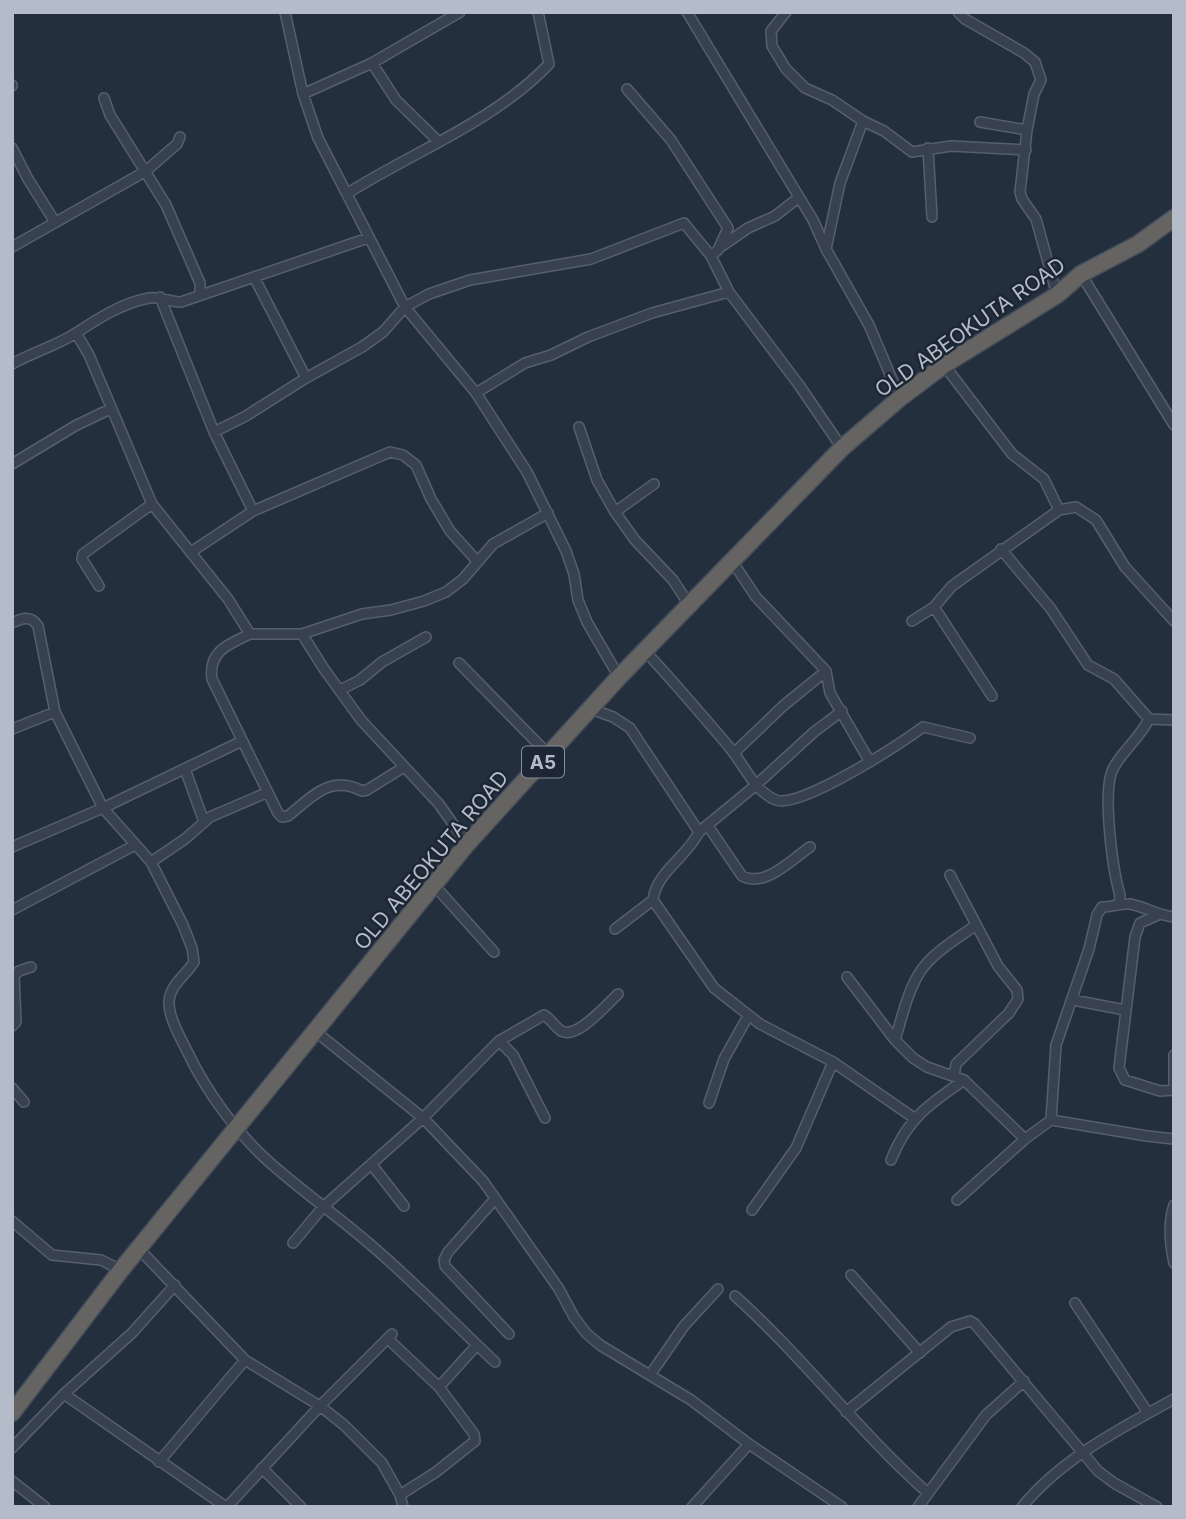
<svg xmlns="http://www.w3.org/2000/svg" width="1186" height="1519" font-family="Inter,sans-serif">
<rect width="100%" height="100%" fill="#242f3e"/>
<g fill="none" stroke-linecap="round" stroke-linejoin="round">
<defs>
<path id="minor" d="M285 12 303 94 318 138 405 307 476 393 527 472 566 551 574 574 578 600 587 622 619 677
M687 12 813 220 826 249 869 325 900 398
M786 12 771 31 772 46 786 69 805 88 832 100 863 121 884 131 912 152 951 146 1026 150
M958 12 965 19 1024 53 1035 62 1041 80 1034 94 1027 130 1020 192 1022 199 1036 219 1057 295
M372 63 396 100 438 141
M12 86V85
M627 89 671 140 728 228 718 250 711 256 729 292 799 385 842 448
M303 94 372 63 460 12
M104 98 110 115 166 205 200 283V295
M980 122 1027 130
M12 148 28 179 55 222
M928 148 932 217
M348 193C413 152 495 121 549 64L538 12
M722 246 748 228 775 216 798 198
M12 247 146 171 177 144 180 137
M826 249 840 183 863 121
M1081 274 1174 425
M254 277 306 378
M160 297 214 432 253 511
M76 333 89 355 152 504 228 599 250 634H302L362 614 391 610 424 601 446 592 463 579 493 544 548 513
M12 364C33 352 56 346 76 333 99 318 122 303 149 298 161 296 170 302 181 302L368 238
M944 365 1012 454 1044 479 1059 510 1076 507 1096 520 1125 567 1174 621
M476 393 525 363 551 355 588 337 652 313 729 292
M579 427 597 480 615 512 635 540 673 580 690 606
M214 432 246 416 306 378 362 347 383 332 405 307 429 294 470 280 591 259 684 223 711 256
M12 464 75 426 110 409
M615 512 654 484
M1001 549 1051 609 1088 665 1114 679 1149 719 1174 720
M191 552 253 511 390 452 403 455 416 465 431 499 450 531 477 561
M732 561 756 597 826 671 830 693 870 762
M99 586 82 559 83 554 152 504
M934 607 992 696
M912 621 934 607 952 586 1059 510
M12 623C22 618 31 615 38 626L55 712 103 808 151 862 183 925 192 948 194 962C186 975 170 985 169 1001 168 1016 180 1037 187 1051 206 1091 235 1131 268 1161 304 1193 343 1220 379 1252 419 1287 456 1325 495 1362
M250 634C229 644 208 651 212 679L278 813 282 817 288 816C312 797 330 774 362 791L367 790 404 767
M302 634 324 669 361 720 439 804 467 844
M645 651C675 683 702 715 730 748 744 765 755 792 776 800 800 809 900 744 923 727L970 738
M459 663 549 755
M340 690 360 680 382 662 426 637
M591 709 613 717 630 728 699 832
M842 711 814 732 756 785 699 832C687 857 656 872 653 900L714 988 760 1024 833 1062 914 1118
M12 729 55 712
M734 753 783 706 826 671
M185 769 204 822
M708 826 742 876C765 888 791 860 810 847
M12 847 103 808 242 741
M151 862 185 839 210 817 268 792
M950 875 998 966 1017 990 1018 999 1009 1013 956 1064 954 1075
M434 885 494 952
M1119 904 1120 895C1113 871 1101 788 1114 767 1124 749 1139 739 1149 719
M12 910 135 845
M1158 915 1140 923 1135 937 1119 1068 1125 1080 1160 1091 1174 1090
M615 929 653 900
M847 977 895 1040 913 1058 927 1067 964 1080 1025 1139
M1073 1000 1125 1010
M12 1026 16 1022 14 976 19 971 31 967
M315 1031 423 1118 483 1181 559 1289 574 1317 586 1333 600 1345 691 1400 749 1444 842 1507
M895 1040C902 1018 907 992 920 972 932 953 958 938 976 925
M499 1041 513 1055 545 1118
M1174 1055V1084
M12 1088 24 1102
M709 1103 724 1059 748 1016
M1051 1120 1147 1136 1174 1139
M891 1160C907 1119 929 1104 964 1080
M372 1165 404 1206
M495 1199 448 1252 444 1260 445 1266 509 1334
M957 1200 1025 1139 1051 1120 1056 1045 1089 949 1097 915 1102 907C1113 907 1120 903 1130 904 1146 907 1156 915 1174 917
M1174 1205C1168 1223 1170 1245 1174 1263
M752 1210 796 1148 833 1062
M12 1221 52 1255 101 1260 121 1270
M293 1243 323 1207 423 1118 499 1041 544 1015C551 1019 554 1026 560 1030 575 1042 606 1005 618 994
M138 1248 245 1360 320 1406 344 1425 382 1463 400 1495 403 1507
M851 1275 920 1353
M735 1296C804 1358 859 1432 928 1493
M1075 1303 1148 1413
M388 1339 439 1387 474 1434 475 1441 436 1472 400 1495
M650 1375 684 1326 718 1289
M439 1387 477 1345
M64 1394 226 1507
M846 1412 951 1327 970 1321 975 1324 1098 1471 1114 1483 1157 1507
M12 1448 64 1394 132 1333 175 1285
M159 1462 245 1360
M262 1468 301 1507
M12 1481 45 1507
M227 1507 320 1406 392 1334
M692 1507 749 1444
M918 1507 986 1415 1024 1381
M1022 1507C1061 1459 1121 1428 1174 1399"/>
<path id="trunk" d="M12 1413 121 1270 467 844 619 677 842 448 900 398 944 365 1057 295 1081 274 1138 244 1174 218"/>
</defs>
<!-- minor casing -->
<use href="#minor" stroke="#565f6c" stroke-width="12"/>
<!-- trunk casing -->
<use href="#trunk" stroke="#434c59" stroke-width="19"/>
<!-- minor -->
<use href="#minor" stroke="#38414e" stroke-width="9"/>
<!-- trunk -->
<use href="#trunk" stroke="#656462" stroke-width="16"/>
</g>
<g text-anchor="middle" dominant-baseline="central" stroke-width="5" stroke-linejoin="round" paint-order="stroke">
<!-- shield labels -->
<rect fill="#1d2633" stroke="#878f9c" stroke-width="2" x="522" y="746.5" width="42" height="31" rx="5"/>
<g font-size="19" font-weight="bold" fill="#b4bcc9">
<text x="543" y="762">A5</text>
</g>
<!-- street labels -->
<g font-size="21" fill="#b4bcc9" stroke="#1d2633">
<text transform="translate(970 327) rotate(-35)">OLD ABEOKUTA ROAD</text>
<text transform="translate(431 860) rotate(-50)">OLD ABEOKUTA ROAD</text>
</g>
</g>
<!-- border -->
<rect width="1186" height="1519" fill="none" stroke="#b4bcc9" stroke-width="28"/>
</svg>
